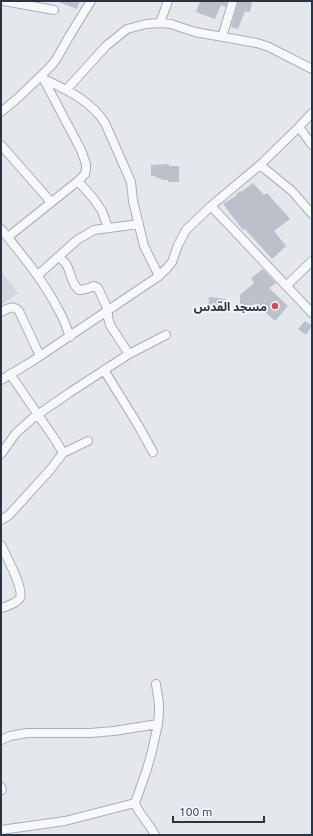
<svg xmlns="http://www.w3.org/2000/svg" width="313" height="836" font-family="Ubuntu,'Noto Sans Arabic',sans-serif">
<rect width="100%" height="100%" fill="#e4e7ec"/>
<!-- built -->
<path fill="#d2d6de" d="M1 271 18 293 1 305Z"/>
<!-- building -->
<path fill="#bbc0ca" d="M56 1H80L77 9Z
M200 1H227L226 7 221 5 215 19 196 12Z
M238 1H249L252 2 250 11 248 12 245 11 238 29 231 27Z
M169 164V166H179V182H168V180H161V178H156L155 176H151V165Z
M253 183 264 195 267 193 290 219 274 231 286 246 272 259 245 229 243 230 223 204 237 195 236 194 240 191 241 192Z
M263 269 276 283 269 288 288 306 275 321 255 303 251 310 240 303V295L254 283 251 278Z
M209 297 226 299 229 311 208 308Z
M305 321 312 326 306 335 298 329Z"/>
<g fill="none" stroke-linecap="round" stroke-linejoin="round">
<defs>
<path id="minor" d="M4 1 54 10
M160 23 168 1
M222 37 233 1
M44 79C67 90 90 100 105 123L131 182 133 201 144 246 159 276
M66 90 106 46 127 29 146 24 160 23 171 24 195 32 257 43 269 47 312 69
M1 112 19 97 52 65 57 58 70 35 91 1
M299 127 312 145
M1 145 51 202
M260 165 292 191 312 214
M78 181 93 198 102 211 108 228
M211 206 312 313
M1 229C22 255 44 281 59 311 64 319 67 328 70 337
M8 237 78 181 85 174 86 169V164L81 150 43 78
M59 257C61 259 64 261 66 264 71 272 71 284 79 290L86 289 94 286 98 288 108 310V317L110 325 129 354
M38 275 77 240 94 230 139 224
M286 286 312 261
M1 312C8 308 13 305 19 311L40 356
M104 370 138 425 153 452
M10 374 56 441 63 453
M1 380 31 362 159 276 167 268 172 262 178 245 186 230 211 206 260 165 299 127 312 113
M1 454 16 433 33 418 69 393 129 354 166 335
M1 520 9 515 20 503 50 470 63 453 88 441
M1 545C6 556 24 588 20 598 18 602 6 607 1 608
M1 740 10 736 27 733H90L114 731 158 724
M1 787 2 790
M1 830 65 821 135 803
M155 835C150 824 139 815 135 803L147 769 152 751 158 724 159 712V704L156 684"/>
</defs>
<!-- minor casing -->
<use href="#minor" stroke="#a9aeb7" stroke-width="10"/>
<!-- minor -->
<use href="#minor" stroke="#f7f8fa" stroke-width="8"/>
</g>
<!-- markers -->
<circle fill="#d1495b" stroke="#f4f6f9" stroke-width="1.5" cx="275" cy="306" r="4"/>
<g text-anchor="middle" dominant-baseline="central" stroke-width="3.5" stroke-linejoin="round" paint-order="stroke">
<!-- poi labels -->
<g font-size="12" font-weight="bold" fill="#2b3445" stroke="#f4f6f9" text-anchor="end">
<text x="267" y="306">مسجد القدس</text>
</g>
</g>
<!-- border -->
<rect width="313" height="836" fill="none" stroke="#2b3445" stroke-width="4"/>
<!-- scale -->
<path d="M173 816v6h91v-6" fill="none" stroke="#2b3445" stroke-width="2"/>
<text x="179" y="816" font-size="12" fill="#2b3445" stroke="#f4f6f9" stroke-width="3" paint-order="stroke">100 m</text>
</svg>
